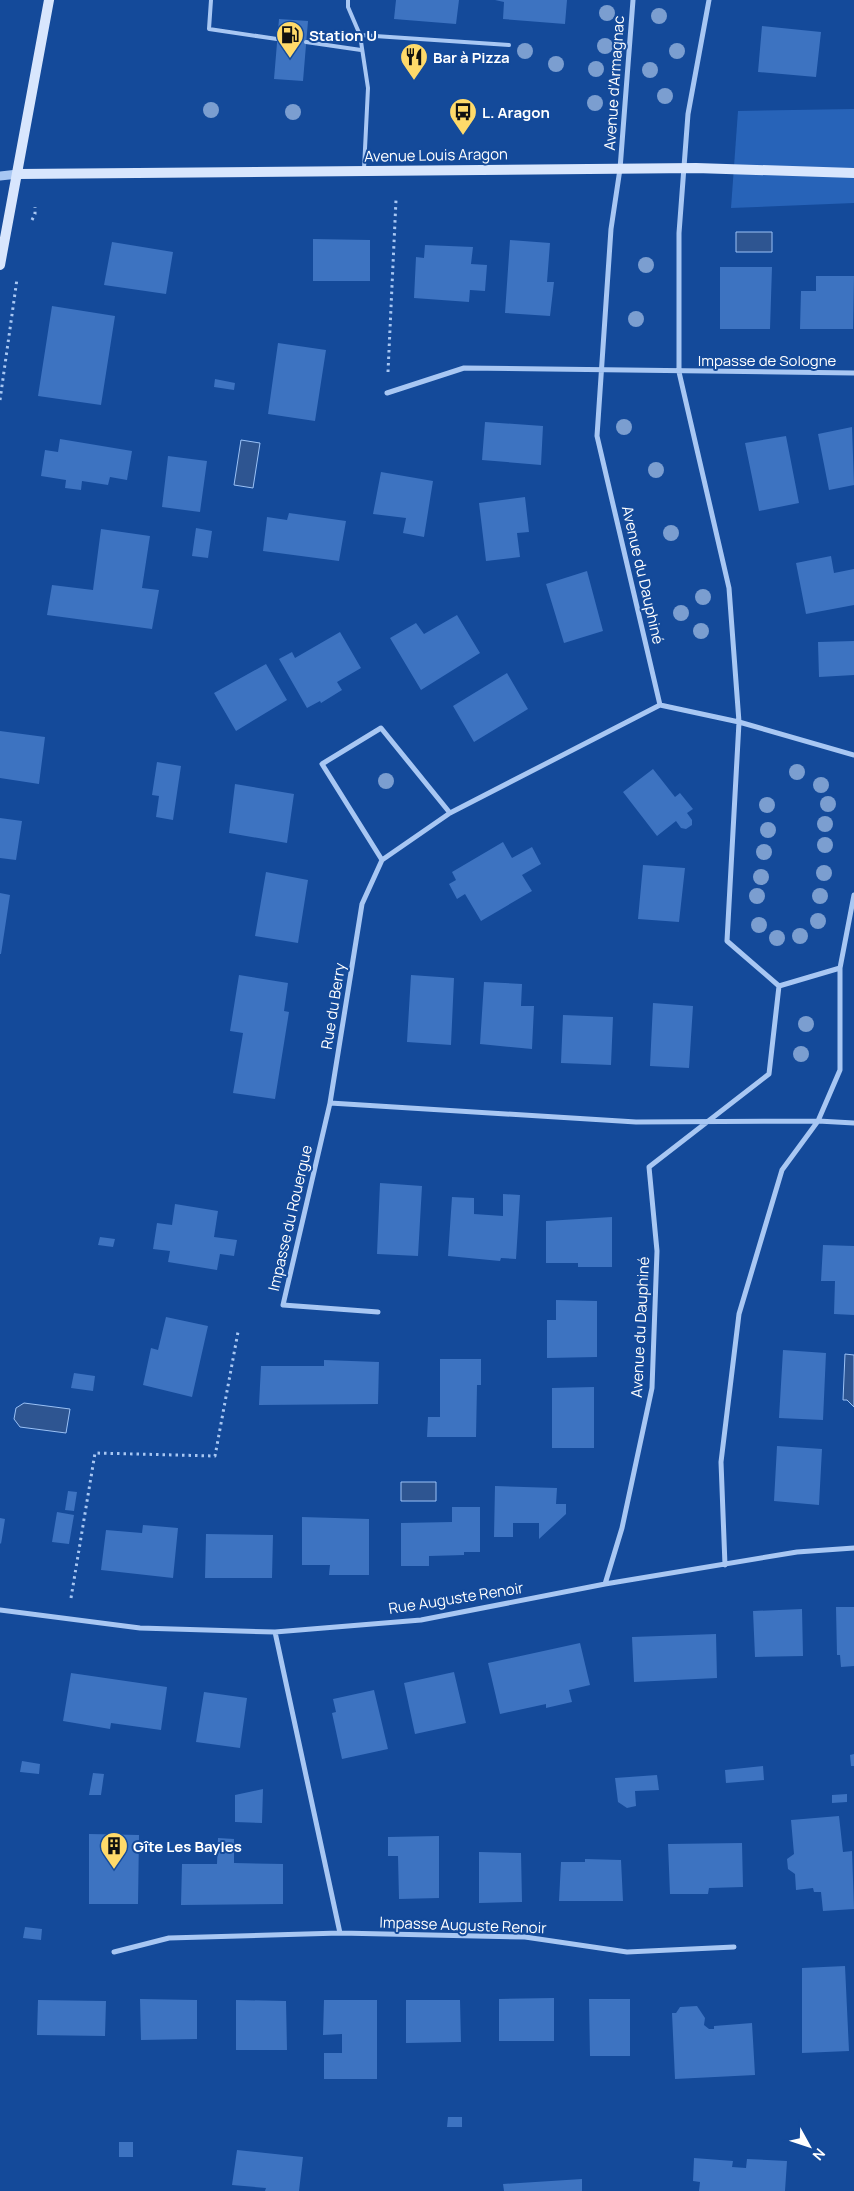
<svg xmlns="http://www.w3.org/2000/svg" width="854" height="2191" font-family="Manrope,sans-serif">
<rect width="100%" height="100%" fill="#144a9a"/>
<!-- green -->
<path fill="#2763b8" d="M854 109V203L731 208 738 111Z"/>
<!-- water -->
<path fill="#2e5591" stroke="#9ac1f6" d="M736 232H772V252H736Z
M241 440 260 443 253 488 234 485Z
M845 1354 854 1355V1407L847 1400H843Z
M24 1403 70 1409 66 1433 20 1427 14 1419 16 1408Z
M401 1482H436V1501H401Z"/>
<!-- building -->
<path fill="#3d73c1" d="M396 0H459L456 24 394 19Z
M495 0H567L565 24 503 19 504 2Z
M279 19 308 21 303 81 274 79Z
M762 26 821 32 816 77 758 72Z
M313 239 370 240V281H313Z
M510 240 550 243 547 282H554L550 316 505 313Z
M112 242 173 252 166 294 104 285Z
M425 245 473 247 471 264 487 265 485 291 470 290 469 302 414 298 416 257 424 258Z
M720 267H772L770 329H720Z
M816 276H854L853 329H800L801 291H816Z
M52 306 115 316 101 405 38 396Z
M278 343 326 350 315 421 268 414Z
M215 379 235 383 234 390 214 387Z
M485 422 543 426 541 465 482 460Z
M852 427 854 485 829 490 818 434Z
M786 436 799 503 759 511 745 443Z
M60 439 132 451 127 480 110 477 108 485 82 481 81 490 65 488 66 480 41 476 45 450 58 452Z
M168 456 207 461 200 512 162 507Z
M381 472 433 481 424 537 403 533 406 518 373 514Z
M525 497 529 532 517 533 520 557 486 561 479 503Z
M289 513 346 521 339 561 263 551 267 517 287 520Z
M196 528 212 531 208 558 192 556Z
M101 529 150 536 142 588 159 590 152 629 47 615 52 585 93 590Z
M831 556 834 573 854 569V605L806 614 796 563Z
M587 571 603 631 564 643 546 584Z
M457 615 480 653 421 690 390 638 416 623 424 634Z
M340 632 361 668 337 682 342 690 321 703 320 701 307 708 279 659 292 652 295 658Z
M854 641V675L819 677 818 642Z
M266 664 287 700 236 731 214 693Z
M507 673 528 709 474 742 453 706Z
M0 731 45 737 39 784 0 778Z
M157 762 181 766 173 820 156 817 159 796 152 795Z
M653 769 675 797 680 793 693 809 687 813 692 820V825L686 829 681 828 676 821 657 836 623 792Z
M235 784 294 794 287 843 229 833Z
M0 818 22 821 16 860 0 858Z
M503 842 512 858 532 847 541 864 522 875 532 891 481 921 465 894 457 899 449 884 456 880 452 872Z
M643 865 685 868 679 922 638 919Z
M266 872 308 880 298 943 255 936Z
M0 893 10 895 1 954H0Z
M239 975 288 983 284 1011 289 1012 275 1099 233 1093 243 1033 230 1031Z
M411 975 454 978 451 1045 407 1042Z
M484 982 522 984 521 1006H534L532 1049 480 1044Z
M653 1003 693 1006 689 1068 650 1066Z
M563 1015 613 1017 611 1065 561 1063Z
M380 1183 422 1186 418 1256 377 1254Z
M503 1194 520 1195 516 1259 501 1258 500 1261 448 1256 452 1197 474 1198V1214L503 1216Z
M175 1204 218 1211 214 1237 237 1240 234 1256 220 1254 217 1270 168 1262 170 1251 153 1249 157 1223 172 1225Z
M612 1217V1267H578V1263H546V1221Z
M100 1237 115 1239 113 1247 98 1245Z
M823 1245 854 1246V1315L834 1314 835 1281H821Z
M556 1300 597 1301V1357L547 1358V1320H556Z
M166 1317 208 1326 192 1397 143 1385 151 1348 158 1350Z
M783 1350 826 1353 823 1420 779 1418Z
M440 1359H481V1385H477L476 1437H427L428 1417H440Z
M324 1360 379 1362 378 1404 259 1405 261 1366H324Z
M74 1373 95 1376 93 1391 71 1388Z
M594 1387V1448H552V1388Z
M777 1446 822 1449 819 1505 774 1501Z
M495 1486 557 1488 556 1504H566V1514L539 1539V1523H513V1537H494Z
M68 1491 77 1492 74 1511 65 1510Z
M452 1507H480V1552H464V1555L429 1556V1566H401V1523L452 1522Z
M57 1512 74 1515 69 1544 52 1542Z
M302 1517 369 1519V1575H329L330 1565H302Z
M0 1518 5 1519 1 1544 0 1543Z
M143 1525 178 1528 173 1578 101 1570 106 1530 142 1533Z
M206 1534 273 1535 272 1578H205Z
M836 1607H854V1666L841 1667 840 1655H837Z
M802 1609 803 1656 755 1657 753 1611Z
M716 1634 717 1678 634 1682 632 1637Z
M580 1643 590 1685 569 1690 572 1702 546 1708V1704L500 1714 488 1663Z
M454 1672 466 1723 415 1734 404 1683Z
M71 1673 167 1687 161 1730 111 1723 110 1729 63 1721Z
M374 1690 388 1749 342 1759 332 1713 336 1712 333 1699Z
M204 1692 247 1698 240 1748 196 1742Z
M854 1754V1766H851L850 1755Z
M22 1761 40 1764 39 1774 20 1772Z
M763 1766 764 1780 726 1783 725 1770Z
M93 1773 104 1774 101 1795H89Z
M657 1775 659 1790 635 1791 636 1806 627 1808 618 1802 615 1778Z
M263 1789 262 1823 235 1822V1795Z
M847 1794V1802L832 1803V1795Z
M839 1816 843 1852 852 1851 854 1909 823 1911 821 1892H814L813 1888 796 1890 795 1874 788 1869 787 1859 794 1854 791 1820Z
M89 1834 139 1835 138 1904H89Z
M439 1836V1898L399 1899 398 1856H388V1837Z
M218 1838 234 1839V1863L283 1864V1904L181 1905 182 1864H217Z
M742 1843 743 1887 709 1888 708 1894H670L668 1844Z
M479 1852 521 1853 522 1902 479 1903Z
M585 1859 621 1860 623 1901H559L561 1862H585Z
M25 1927 42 1929 41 1940 23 1938Z
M845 1966 849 2051 802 2053V1968Z
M554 1998V2041H499V1999Z
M140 1999 197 2000V2039L141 2040Z
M589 1999H630V2056H590Z
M38 2000 106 2001 105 2036 37 2035Z
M236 2000 286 2001 287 2050H236Z
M324 2000H377V2079H324V2053H342V2034L323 2035Z
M406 2000H460L461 2042 406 2043Z
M697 2006 705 2018 704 2025 709 2029H714V2026L752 2023 755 2075 675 2079 672 2013H676L680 2007Z
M448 2117H462V2127H447Z
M119 2142H133V2157H119Z
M237 2150 303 2157 299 2191H265L266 2188 232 2185Z
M694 2158 733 2161 732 2167 746 2168 747 2159 787 2161 785 2191H699L700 2182 693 2181Z
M582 2179V2191H504L503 2184Z"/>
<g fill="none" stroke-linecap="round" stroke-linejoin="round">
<!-- path -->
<path stroke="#a8c7f3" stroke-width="3" stroke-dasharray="2.5 4" stroke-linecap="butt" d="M32 220 35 214V207
M388 372 396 200
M0 400 17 279
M71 1598 95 1453 215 1456 238 1332"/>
<!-- service -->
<path stroke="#a8c7f3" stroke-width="4" d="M211 0 209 29 277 39
M348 0V7L360 35 368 88 364 169
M360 35 509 45
M306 42 361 50"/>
<!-- minor -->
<path stroke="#a8c7f3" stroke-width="5" d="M709 0 688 114 679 233V372L729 588 739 722 854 755
M387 393 464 368 854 373
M660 705 450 813 382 860 362 904 330 1103 636 1122 818 1121 854 1123
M382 860 322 764 381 728 450 813
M779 986 840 968
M330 1103 283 1305 378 1312
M725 1565 721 1462 739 1314 782 1170 818 1121 840 1070V968L854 895
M605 1584 622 1528 652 1388 657 1251 649 1167 769 1074 779 986 727 941 739 722 660 705 597 436 611 229 620 169 633 0
M0 1610 140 1628 275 1632 421 1620 605 1584 797 1552 854 1548
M275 1632 340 1933 525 1937 627 1952 734 1947
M114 1952 169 1938 340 1933"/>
<!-- tertiary -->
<path stroke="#a8c7f3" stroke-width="9" d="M0 176 18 174"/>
<!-- secondary -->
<path stroke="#d8e6fd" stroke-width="10" d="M18 174 696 168 854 173
M0 265 49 0"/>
</g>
<!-- trees -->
<g fill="#7b9ed0">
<circle cx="607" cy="13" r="8"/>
<circle cx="659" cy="16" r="8"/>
<circle cx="605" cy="46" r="8"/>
<circle cx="525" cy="51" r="8"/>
<circle cx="677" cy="51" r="8"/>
<circle cx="556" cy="64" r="8"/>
<circle cx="596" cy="69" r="8"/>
<circle cx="650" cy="70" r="8"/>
<circle cx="665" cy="96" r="8"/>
<circle cx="595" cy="103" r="8"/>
<circle cx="211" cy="110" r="8"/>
<circle cx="293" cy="112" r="8"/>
<circle cx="646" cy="265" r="8"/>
<circle cx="636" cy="319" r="8"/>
<circle cx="624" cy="427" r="8"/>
<circle cx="656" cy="470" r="8"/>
<circle cx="671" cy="533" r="8"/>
<circle cx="703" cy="597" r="8"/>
<circle cx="681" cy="613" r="8"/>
<circle cx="701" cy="631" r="8"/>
<circle cx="797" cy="772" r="8"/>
<circle cx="386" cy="781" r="8"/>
<circle cx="821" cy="785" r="8"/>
<circle cx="828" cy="804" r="8"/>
<circle cx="767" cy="805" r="8"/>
<circle cx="825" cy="824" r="8"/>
<circle cx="768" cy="830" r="8"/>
<circle cx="825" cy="845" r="8"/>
<circle cx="764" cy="852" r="8"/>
<circle cx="824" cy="873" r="8"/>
<circle cx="761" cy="877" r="8"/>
<circle cx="757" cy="896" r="8"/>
<circle cx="820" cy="896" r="8"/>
<circle cx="818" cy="921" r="8"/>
<circle cx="759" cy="925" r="8"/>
<circle cx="800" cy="936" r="8"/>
<circle cx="777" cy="938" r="8"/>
<circle cx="806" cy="1024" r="8"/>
<circle cx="801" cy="1054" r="8"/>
</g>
<!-- icons -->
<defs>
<symbol id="fuel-pin" viewBox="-11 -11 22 30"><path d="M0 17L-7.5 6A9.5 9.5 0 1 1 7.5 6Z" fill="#ffda6a" stroke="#144a9a"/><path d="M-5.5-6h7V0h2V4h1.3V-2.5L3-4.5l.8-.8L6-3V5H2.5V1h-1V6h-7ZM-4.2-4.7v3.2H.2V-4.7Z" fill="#111"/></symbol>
<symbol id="restaurant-pin" viewBox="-11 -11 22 30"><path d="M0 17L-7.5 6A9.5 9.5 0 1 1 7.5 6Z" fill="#ffda6a" stroke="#144a9a"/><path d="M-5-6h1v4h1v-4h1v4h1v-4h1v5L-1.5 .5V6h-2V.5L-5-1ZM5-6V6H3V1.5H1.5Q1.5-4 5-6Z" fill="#111"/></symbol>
<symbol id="bus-pin" viewBox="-11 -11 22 30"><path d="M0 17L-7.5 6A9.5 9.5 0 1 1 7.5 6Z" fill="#ffda6a" stroke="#144a9a"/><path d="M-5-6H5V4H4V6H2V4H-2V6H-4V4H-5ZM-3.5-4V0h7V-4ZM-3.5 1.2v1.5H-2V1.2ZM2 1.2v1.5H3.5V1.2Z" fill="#111"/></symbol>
<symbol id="building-pin" viewBox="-11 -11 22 30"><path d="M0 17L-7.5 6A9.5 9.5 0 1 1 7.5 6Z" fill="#ffda6a" stroke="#144a9a"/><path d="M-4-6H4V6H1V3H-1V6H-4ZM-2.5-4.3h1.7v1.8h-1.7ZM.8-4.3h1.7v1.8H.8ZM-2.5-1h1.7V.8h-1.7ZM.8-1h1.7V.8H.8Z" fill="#111"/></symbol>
</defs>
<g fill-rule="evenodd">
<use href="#fuel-pin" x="274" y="19" width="32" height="43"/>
<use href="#restaurant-pin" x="398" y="41" width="32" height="43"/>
<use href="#bus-pin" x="447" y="96" width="32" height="43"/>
<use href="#building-pin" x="98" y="1830" width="32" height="43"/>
</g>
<g text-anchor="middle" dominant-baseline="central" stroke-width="4" stroke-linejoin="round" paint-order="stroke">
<!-- poi labels -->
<g font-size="15" font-weight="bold" fill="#fff" stroke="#144a9a" text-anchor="start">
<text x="309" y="35">Station U</text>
<text x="433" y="57">Bar à Pizza</text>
<text x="482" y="112">L. Aragon</text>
<text x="133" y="1846">Gîte Les Bayles</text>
</g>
<!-- street labels -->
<g font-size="15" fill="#fff" stroke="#144a9a">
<text transform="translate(614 83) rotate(-86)">Avenue d'Armagnac</text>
<text transform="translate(436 155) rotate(-1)">Avenue Louis Aragon</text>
<text x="767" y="360">Impasse de Sologne</text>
<text transform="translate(643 575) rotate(77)">Avenue du Dauphiné</text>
<text transform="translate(333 1006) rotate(-81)">Rue du Berry</text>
<text transform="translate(290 1218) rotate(-77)">Impasse du Rouergue</text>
<text transform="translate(640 1327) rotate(-87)">Avenue du Dauphiné</text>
<text transform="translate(456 1598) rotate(-9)">Rue Auguste Renoir</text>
<text transform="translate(463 1925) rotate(2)">Impasse Auguste Renoir</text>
</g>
</g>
<!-- north arrow -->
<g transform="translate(809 2146) rotate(130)" stroke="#144a9a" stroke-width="4" paint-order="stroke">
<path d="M0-4L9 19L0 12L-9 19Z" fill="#ffffff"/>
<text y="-8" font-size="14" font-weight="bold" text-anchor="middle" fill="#ffffff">N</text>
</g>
</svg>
